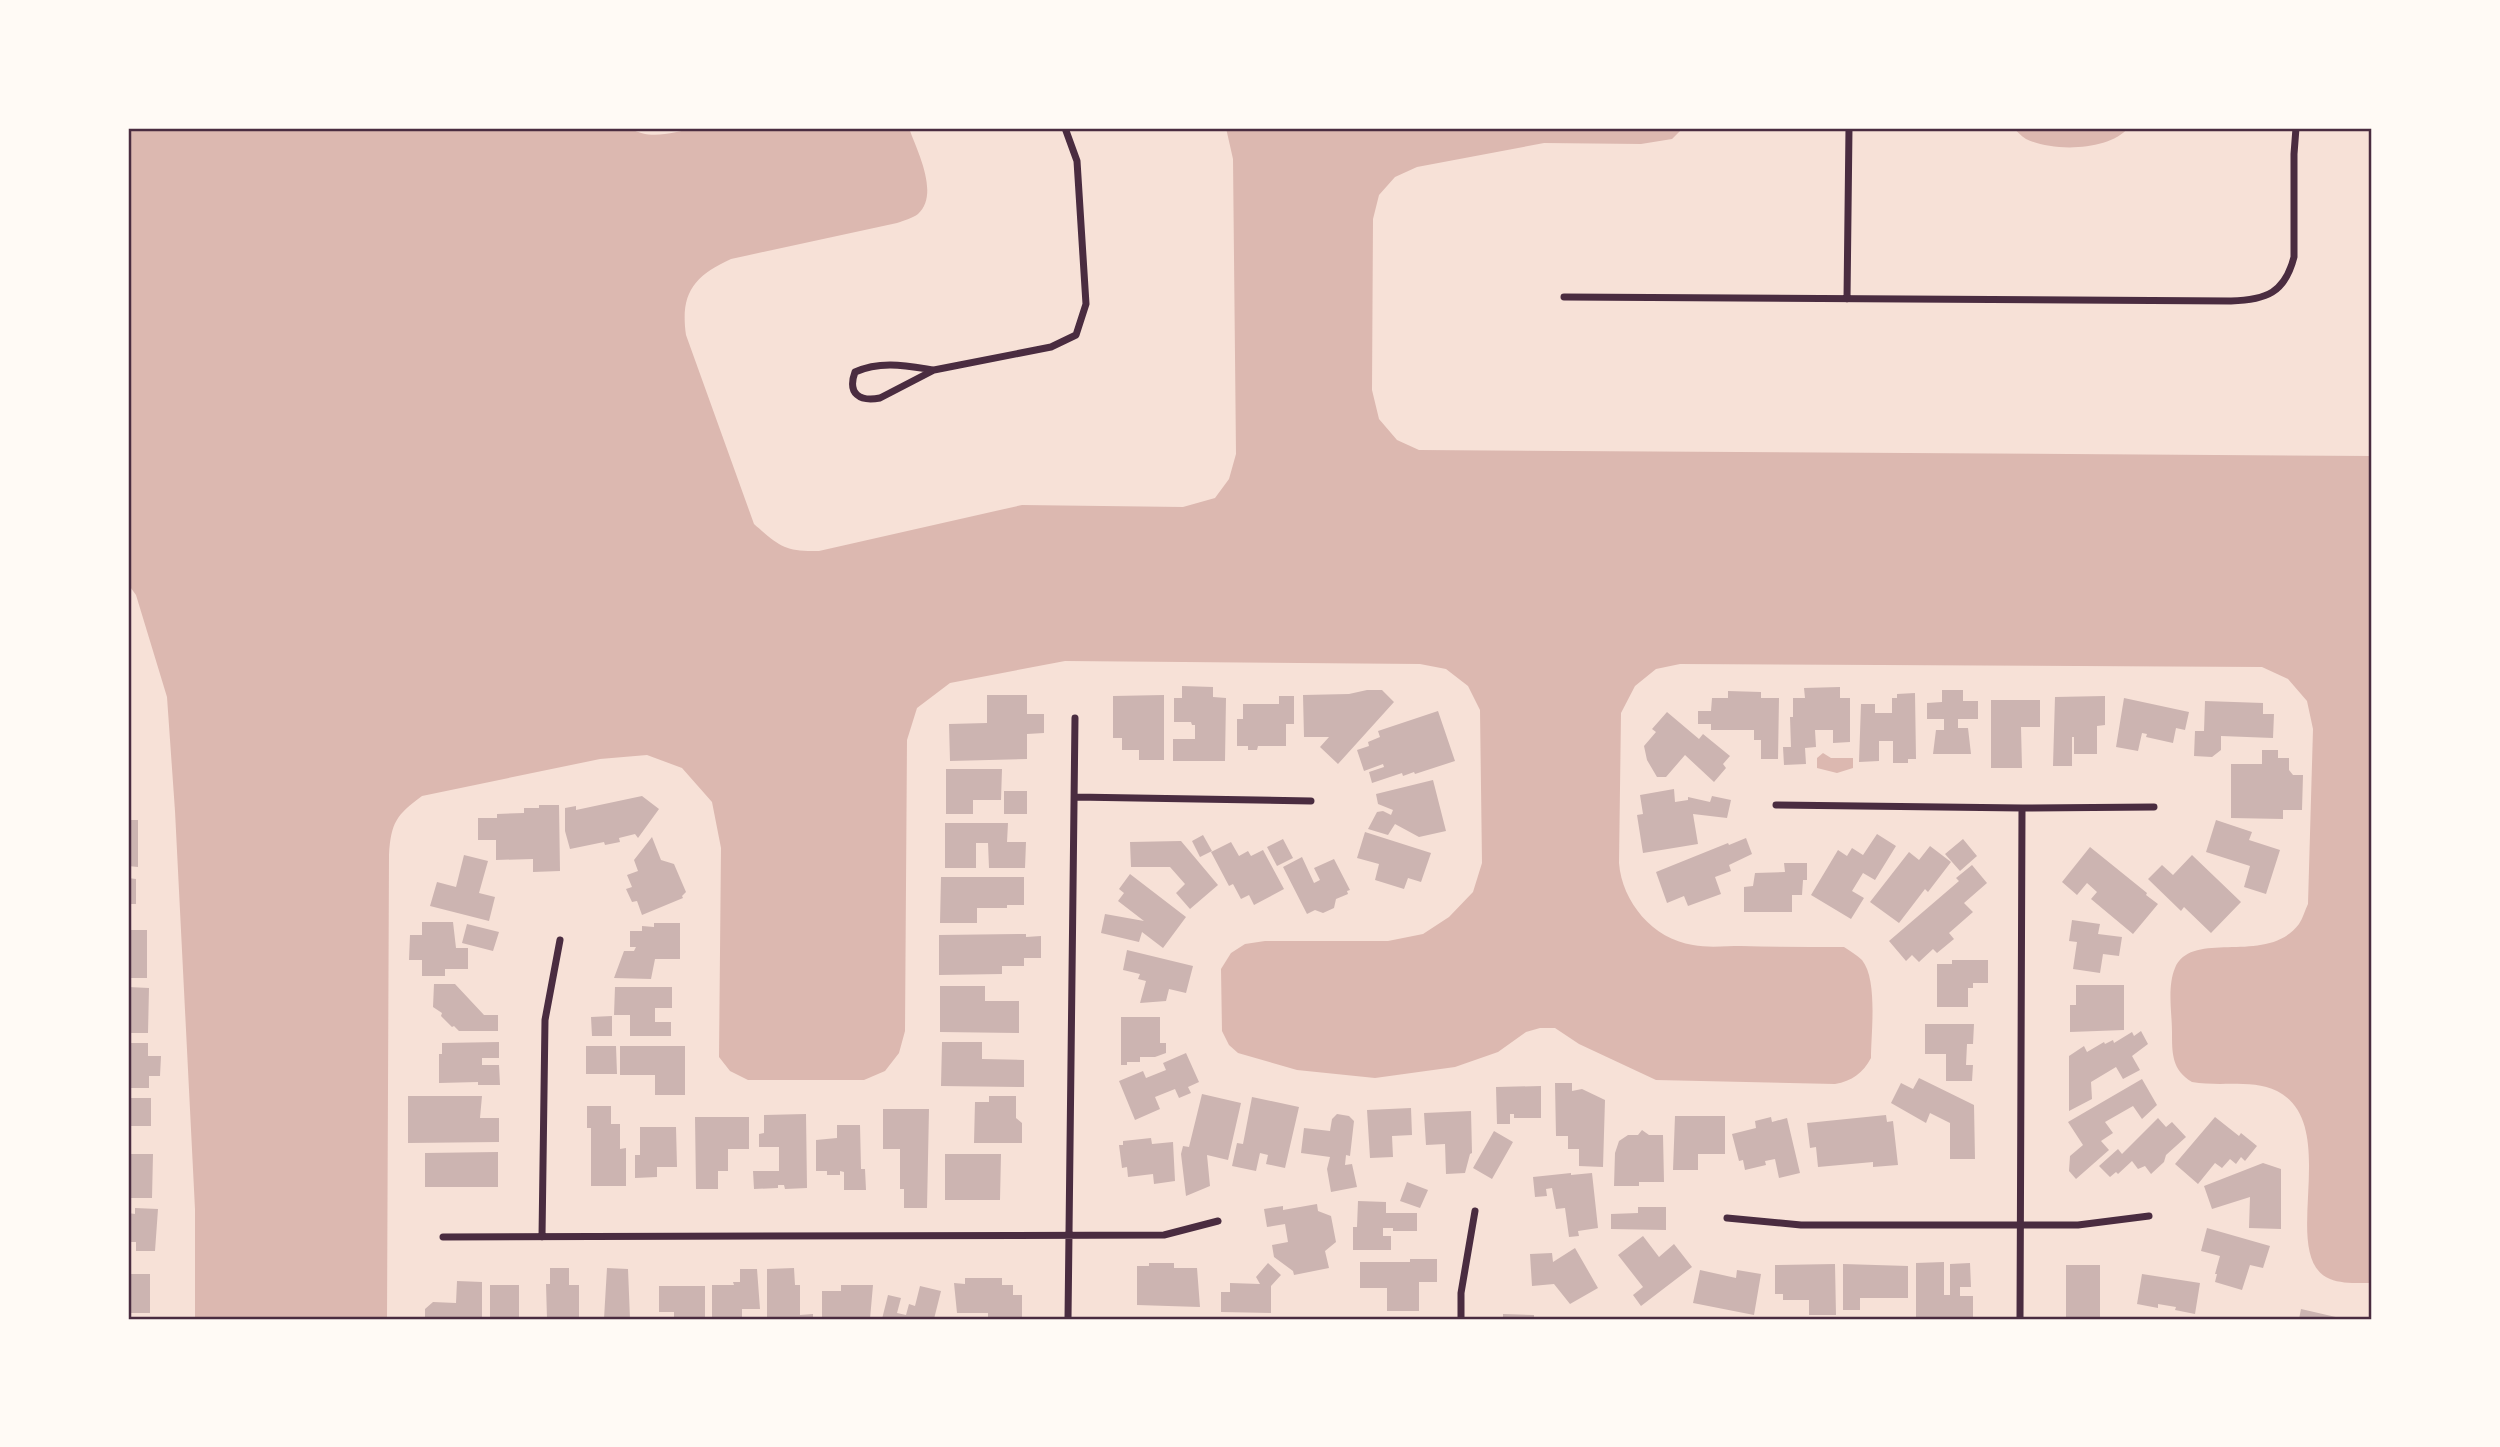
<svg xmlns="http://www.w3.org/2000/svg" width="2500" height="1447" font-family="Poppins,sans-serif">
<rect width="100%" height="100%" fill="#f7e1d7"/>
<!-- water -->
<path fill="#dcb8b0" d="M128 128H630C650 141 674 132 696 128H909C917 151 940 194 918 214 913 218 903 221 897 223L731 259C694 276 680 293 686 335L754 524C779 546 785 552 819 551L1022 505 1183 507 1215 498 1229 479 1236 454 1233 159 1226 128H1683L1672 139 1641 144 1544 143 1417 167 1395 177 1379 195 1373 219 1372 390 1379 419 1397 440 1419 450 2372 456V1283C2359 1283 2342 1284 2330 1279 2276 1257 2344 1125 2277 1091 2252 1079 2219 1087 2192 1082 2172 1070 2172 1054 2172 1032 2172 1013 2167 987 2175 968 2192 928 2267 967 2299 924 2303 918 2305 910 2308 904L2313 729 2307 701 2288 679 2262 667 1680 664 1656 669 1635 686 1621 713 1619 863C1622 902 1653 939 1693 945 1708 948 1726 946 1741 946 1776 947 1810 947 1844 947 1850 951 1857 955 1862 960 1878 980 1871 1032 1871 1058 1863 1073 1852 1081 1835 1084L1656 1080 1579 1044 1555 1028H1540L1526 1032 1498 1052 1455 1067 1375 1078 1297 1070 1238 1053 1229 1045 1222 1031 1221 969 1231 953 1245 944 1265 941H1388L1423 934 1449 917 1473 892 1482 863 1480 710 1468 686 1446 669 1420 664 1065 661 950 683 917 708 907 740 905 1031 899 1053 885 1071 864 1080H748L730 1071 719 1057 721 848 712 802 682 768 647 755 600 759 422 796C396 815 391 823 389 855L387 1319H195V1209L175 811 167 697 136 595 128 584Z
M2013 128H2128C2109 151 2052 152 2026 139 2021 136 2017 131 2013 128Z
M1823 753 1831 758H1853V768L1837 773 1817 768V758Z"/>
<!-- building -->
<path fill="#ccb4b1" d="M1182 686 1213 687V697L1226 698 1225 761H1173V739H1195V725H1192L1191 722H1174V698H1182Z
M1840 687V698H1850V742L1833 743V730H1815L1816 747 1805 748 1806 764 1784 765 1783 747H1791L1790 717H1793V698H1805L1804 688Z
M1367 690H1382L1394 702 1338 764 1320 747 1329 737H1304L1303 695 1349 694Z
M1942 690H1963V701H1978V719H1958V728H1968L1971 754H1933L1936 730H1944V719H1927V703L1942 702Z
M1728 691 1761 692V698H1779L1778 759H1761V740H1754V730H1711V724H1698V711H1711L1712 698H1728Z
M1915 693 1916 759H1908V763H1893V741H1879V761L1859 762 1861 704H1875V713H1892V698H1897V694Z
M987 695H1027V714H1044V733L1027 734V759L950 761 949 724 987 723Z
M1164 695V760H1139V750H1122V738H1113V696Z
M1279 696H1294V724H1286V746H1258L1257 750H1248V746H1237V719H1243V704H1279Z
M2105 696V725L2097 726V754H2074V737H2072V766H2053L2055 697Z
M2124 698 2189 712 2185 730 2176 728 2173 743 2146 737 2147 734 2142 733 2138 751 2116 747Z
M1991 700H2040V727H2021L2022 768H1991Z
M2205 701 2263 703V714H2274L2273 738 2221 736V750L2212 757 2194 756 2195 731H2204Z
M1438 711 1455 761 1415 774 1414 772 1403 776 1402 773 1372 783 1369 772 1384 767 1383 764 1364 771 1357 750 1369 746 1368 742 1380 737 1378 731Z
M1667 712 1699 739 1703 734 1730 756 1723 764 1726 768 1714 782 1685 755 1666 777H1657L1647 760 1644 746 1656 732 1652 729Z
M2262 750H2278V758H2289V770L2293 775H2303L2302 810H2283V819L2231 818V764H2262Z
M946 769H1002L1001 800H973V814H946Z
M1433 780 1446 831 1419 837 1395 824 1388 835 1368 829 1377 812 1383 811 1391 815 1393 810 1378 804 1376 794Z
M1674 789 1675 802 1688 800V797L1710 802 1712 796 1731 800 1727 818 1693 814 1698 844 1643 853 1637 815 1643 814 1640 795Z
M1004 791H1027V814H1004Z
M642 796 659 809 638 838 635 834 619 838 620 842 605 845 604 842 570 849 565 831V808L576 806V810Z
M539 805H559L560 871 533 872V859L496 860V840H478V818H497V814L524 813V808H539Z
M128 820H138V867L128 866Z
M2216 820 2252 832 2249 840 2280 850 2266 894 2244 887 2250 866 2206 852Z
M945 823H1008L1007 842H1026L1025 868H989L988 843H976V868H945Z
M1365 832 1431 853 1421 882 1408 878 1404 889 1375 880 1379 864 1357 858Z
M1877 834 1896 846 1875 880 1863 873 1852 891 1864 898 1851 919 1811 895 1838 850 1847 856 1852 848 1863 855Z
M1203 835 1212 851 1200 857 1192 841Z
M652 837 661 860 674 864 686 892 682 896 683 898 642 915 637 901 632 902 626 889 632 887 627 875 638 871 634 860Z
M1746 838 1752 854 1729 865 1731 871 1715 877 1721 894 1688 906 1684 896 1667 903 1656 872 1728 843 1729 845Z
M1283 839 1293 858 1277 866 1267 847Z
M1963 839 1977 856 1960 871 1945 854Z
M1181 841 1218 885 1190 909 1176 893 1185 884 1170 867H1131L1130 842Z
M1231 842 1239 856 1248 851 1251 856 1263 850 1284 889 1254 905 1249 895 1241 899 1233 884 1229 886 1211 852Z
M1930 846 1951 862 1928 892 1925 889 1899 923 1870 902 1909 852 1919 860Z
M2090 847 2147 893 2146 895 2158 904 2133 934 2091 899 2097 892 2087 883 2077 895 2062 882Z
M464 855 488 861 479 893 495 897 489 921 430 906 437 882 456 887Z
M2192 855 2241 902 2211 933 2184 907 2181 911 2148 879 2162 865 2173 875Z
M1302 857 1314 883 1320 880 1314 868 1334 859 1350 890 1347 891 1348 894 1336 899 1334 908 1323 913 1315 910 1307 914 1283 867Z
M1784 863H1807V880H1803L1802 895H1792V912H1744V887L1753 886 1755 873 1785 872Z
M1972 865 1987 883 1964 903 1973 912 1949 933 1954 939 1937 953 1933 949 1919 962 1912 955 1906 961 1889 941 1959 881 1956 878Z
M1130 874 1186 917 1163 948 1142 932 1139 942 1101 933 1105 914 1144 921 1118 901 1124 893 1119 889Z
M941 877H1024V905H1007V908H977V923H940Z
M128 878 136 879V904H128Z
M2072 920 2100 924 2098 934 2122 937 2119 956 2103 954 2100 973 2073 969 2077 942 2069 941Z
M422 922H453L456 948H468V969H445V976H422V960H409L410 935H422Z
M654 923H680V959H655L651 979 614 978 624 951H634L636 947H630V931H642V926L654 927Z
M467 924 499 932 493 951 462 943Z
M128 930H147V978H128Z
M1026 934V937L1041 936V958H1024V966H1002V974L939 975V935Z
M1127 950 1193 966 1186 993 1169 989 1166 1001 1140 1003 1146 981 1138 979 1140 974 1123 970Z
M1952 960H1988V983H1973V988H1968V1007H1937V964H1952Z
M434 984H455L484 1015H498V1031H459L454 1026 452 1027 441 1016 442 1013 433 1007Z
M2076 985H2124V1030L2070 1032V1005H2076Z
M940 986H985V1001H1019V1033L940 1032Z
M128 987 149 988 148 1033H128Z
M615 987H672V1008H655V1022H671V1036H630V1015H614Z
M612 1016V1036H592L591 1017Z
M1121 1017H1160V1043H1166V1053L1155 1057H1140V1062H1127V1065H1121Z
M1925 1024H1974L1973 1044H1967L1966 1065H1973L1972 1081H1946V1054H1925Z
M2141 1031 2148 1044 2132 1056 2140 1070 2123 1079 2116 1067 2091 1082 2092 1099 2069 1111V1056L2084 1046 2087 1052 2104 1042 2105 1044 2113 1040 2114 1043 2132 1032 2134 1036Z
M499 1042V1058H482V1065H499L500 1085H478V1082L439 1083V1054H442V1043Z
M942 1042H982V1059L1024 1060V1087L941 1086Z
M128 1043H148V1056H161L160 1076H149V1088H128Z
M586 1046H616L617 1074H586Z
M620 1046H685V1095H655V1075H620Z
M1186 1053 1199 1082 1188 1087 1191 1093 1179 1098 1175 1089 1155 1097 1160 1109 1135 1120 1119 1081 1143 1071 1146 1078 1166 1070 1163 1063Z
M1919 1078 1974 1105 1975 1159H1950V1123L1930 1113 1926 1123 1891 1103 1901 1083 1913 1089Z
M2142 1079 2157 1105 2142 1119 2133 1106 2105 1122 2113 1133 2101 1141 2109 1150 2076 1179 2069 1171 2070 1156 2083 1145 2068 1122Z
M1555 1083H1572V1091L1582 1089 1605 1100 1603 1167 1579 1166V1149H1568V1136H1556Z
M1541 1086V1118H1514V1114H1510V1124H1497L1496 1087Z
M1202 1094 1241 1103 1228 1160 1207 1155 1210 1186 1186 1196 1181 1154 1183 1146 1189 1147Z
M408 1096H482L480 1118H499V1142L408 1143Z
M989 1096H1016V1118L1022 1123V1143H974L975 1102H989Z
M1252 1097 1299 1107 1285 1168 1266 1164 1268 1155 1260 1153 1256 1171 1232 1166 1237 1143 1243 1144Z
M128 1098H151V1126H128Z
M587 1106H611V1124H620V1149L626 1148V1186H591V1128H587Z
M1411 1108 1412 1135 1392 1136 1393 1157 1370 1158 1367 1110Z
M883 1109H929L927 1208H904V1189H900V1149H883Z
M1471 1111 1472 1153 1470 1154 1465 1173 1446 1174 1445 1144 1426 1145 1424 1113Z
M806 1114 807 1188 785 1189 784 1185H778V1188L754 1189 753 1171H779V1147H759V1134L764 1133V1115Z
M1337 1114 1349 1116 1354 1121 1350 1156 1346 1155 1345 1165 1352 1164 1357 1187 1331 1192 1327 1169 1330 1157 1301 1153 1304 1128 1330 1131 1332 1119Z
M1886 1115 1887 1122 1893 1121 1898 1165 1873 1167V1162L1818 1167 1816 1147 1810 1148 1807 1123Z
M1675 1116H1725V1154H1698V1170H1673Z
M695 1117H749V1149H728V1171H718V1189H696Z
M1771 1117 1772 1122 1787 1118 1800 1173 1779 1178 1775 1159 1765 1161 1766 1165 1745 1170 1743 1160 1739 1161 1732 1134 1756 1128 1755 1121Z
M2215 1117 2239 1136 2241 1133 2257 1146 2245 1161 2241 1157 2236 1164 2230 1159 2222 1168 2215 1163 2198 1184 2175 1164Z
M2158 1118 2166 1127 2172 1122 2186 1137 2166 1155 2164 1162 2151 1174 2145 1166 2138 1169 2132 1161 2118 1174 2116 1172 2110 1177 2099 1166 2118 1149 2122 1154Z
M837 1125H860L861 1169H865L866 1190H844V1172L840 1171V1175H827V1171H816V1140L837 1138Z
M640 1127H676L677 1167H657V1177L635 1178V1155H640Z
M1642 1130 1649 1135H1663L1664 1182H1639V1186H1614L1615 1153 1619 1141 1628 1135H1638Z
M1494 1131 1513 1142 1492 1179 1473 1168Z
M1151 1138 1152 1144 1173 1142 1175 1181 1154 1184 1153 1174 1128 1177 1127 1167 1122 1168 1119 1145H1123V1141Z
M498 1152V1187H425V1153Z
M128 1154H153L152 1198H128Z
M945 1154H1001L1000 1200H945Z
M2263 1163 2281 1169V1229L2249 1228 2250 1197 2212 1209 2204 1186Z
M1571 1173V1175L1592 1173 1598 1228 1578 1231 1579 1236 1569 1237 1565 1208 1556 1209 1552 1188 1546 1189 1547 1196 1535 1197 1533 1177Z
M1407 1182 1428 1190 1420 1208 1400 1201Z
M1358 1201 1386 1202V1213H1417V1231H1393V1228H1383V1236H1391V1250H1353V1227H1357Z
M1317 1204 1318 1211 1331 1216 1336 1242 1325 1251 1329 1268 1294 1275 1293 1271 1274 1257 1272 1245 1288 1242 1285 1224 1267 1227 1264 1209 1283 1206V1210Z
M1638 1207H1666V1230L1611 1229V1214L1638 1213Z
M135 1208 158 1209 155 1251H136V1242H128V1213L135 1214Z
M2207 1228 2270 1246 2263 1268 2250 1265 2242 1290 2215 1282 2217 1274H2215L2220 1256 2201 1251Z
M1643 1236 1659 1257 1674 1244 1692 1267 1641 1306 1633 1295 1643 1287 1618 1255Z
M1575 1248 1598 1288 1570 1304 1554 1284 1532 1286 1530 1254 1552 1253 1553 1262Z
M1410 1259H1437V1282H1419V1311H1387V1288H1360V1262H1410Z
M1944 1262V1295H1950V1264L1970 1263 1971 1287H1960V1296H1973V1317H1916V1263Z
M1149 1263H1174V1268H1197L1200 1307 1137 1305V1266H1149Z
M1268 1263 1281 1275 1271 1286V1313L1221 1312V1292H1230V1283L1260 1284 1256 1277Z
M1835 1264 1836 1315H1809V1300H1783V1294H1775V1265Z
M1843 1264 1908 1266V1298H1860V1310H1843Z
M2066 1265H2100V1319H2066Z
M550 1268H569V1285H579V1319H547L546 1284H550Z
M607 1268 628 1269 630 1319H604Z
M794 1268 795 1285H800V1315L813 1314V1319H767V1269Z
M740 1269H757L760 1309H742V1319H712V1285H734L733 1282H740Z
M1700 1270 1736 1278 1737 1270 1761 1274 1754 1315 1693 1303Z
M128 1274H150V1313H128Z
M2142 1274 2200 1283 2195 1314 2175 1310 2176 1307 2158 1304V1308L2137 1304Z
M965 1278H1002V1285H1013V1295H1022V1319H988V1313H957L954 1283 965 1284Z
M457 1281 482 1282V1319H425V1309L433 1302 456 1303Z
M490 1285H519V1319H490Z
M841 1285H873L870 1319H822V1291H841Z
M659 1286H705V1319H674V1312H659Z
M920 1286 941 1291 934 1319H882L888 1295 901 1298 897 1313 906 1315 909 1304 915 1306Z
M2301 1309 2340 1318V1319H2299Z
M1503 1314 1534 1315V1319H1503Z"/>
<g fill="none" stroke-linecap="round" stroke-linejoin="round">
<!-- minor -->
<path stroke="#4a2c40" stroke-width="7" d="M1564 297 2231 301C2266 300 2285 293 2294 257V154L2296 128
M1847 299 1849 128
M934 370C908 366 881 360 855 372 847 394 860 402 880 398L934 370 1051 347 1076 335 1086 304 1077 161 1065 128
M1075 797 1311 801
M1776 805 2022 808 2154 807
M1727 1218 1801 1225H2078L2149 1216
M443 1237 1164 1235 1218 1221
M542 1237 545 1020 560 940
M1068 1319 1075 718
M1461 1319V1293L1475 1211
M2020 1319 2022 808"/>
</g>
<!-- border -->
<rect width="2500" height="1447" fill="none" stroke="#fffaf5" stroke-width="259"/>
<rect x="130" y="130" width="2240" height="1188" fill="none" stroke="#4a2c40" stroke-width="2.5"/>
</svg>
